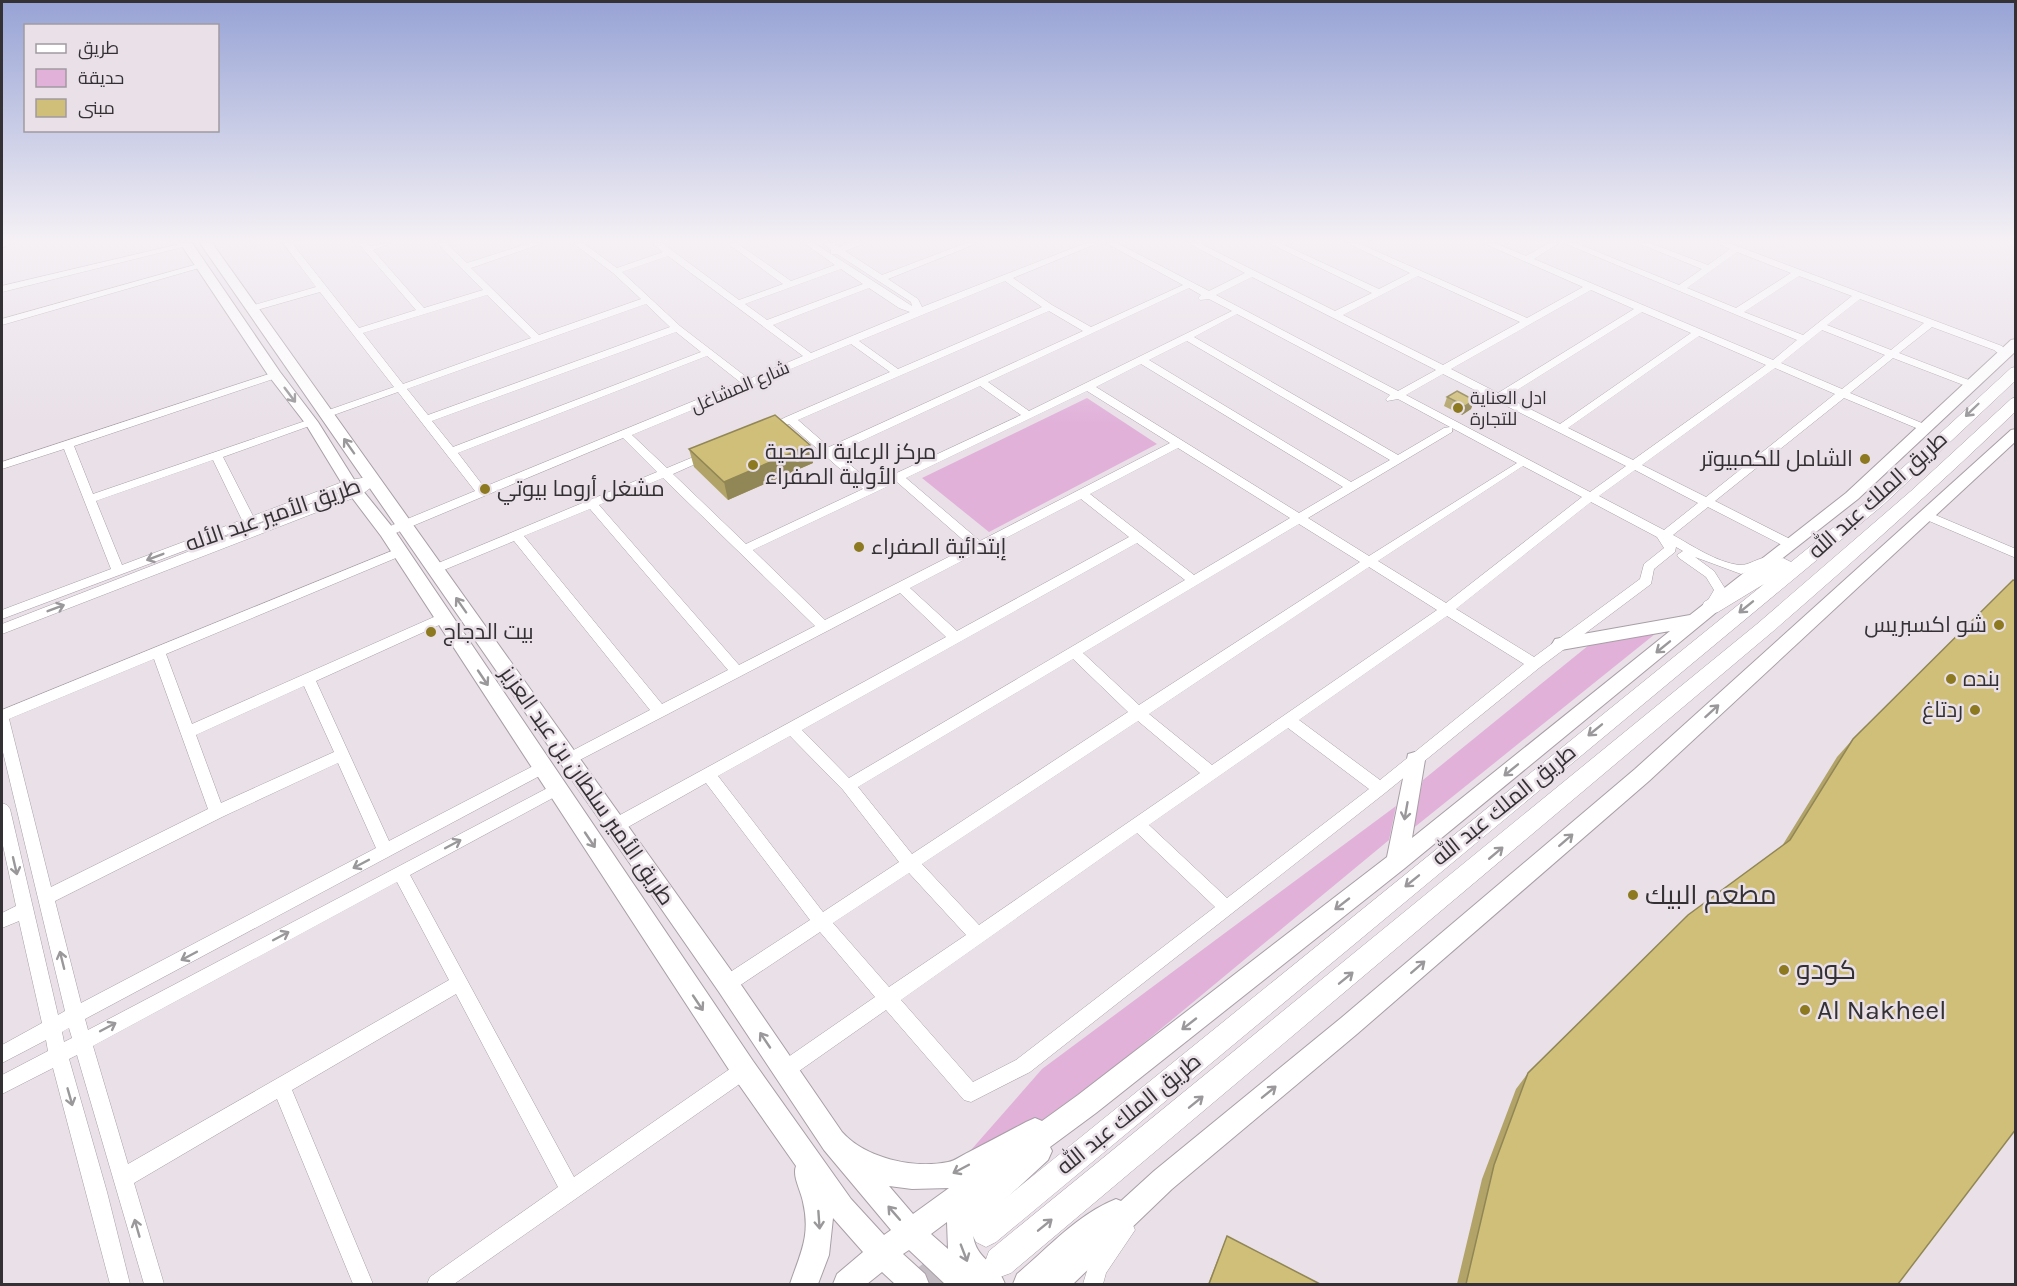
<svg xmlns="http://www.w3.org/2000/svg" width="2017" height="1286" font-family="Karla,Cairo,sans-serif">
<rect width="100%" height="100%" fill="#e9e0e8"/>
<!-- green -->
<path fill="#e1b1da" d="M1087 398 1157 444 989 532 922 478Z
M1655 634 1411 830 1423 780 1589 645Z
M1396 806 1389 840 1110 1071 1041 1121 971 1150 1042 1069Z"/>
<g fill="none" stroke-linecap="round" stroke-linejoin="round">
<!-- highway-tunnel -->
<path stroke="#c5bdc4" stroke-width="27" stroke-dasharray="27 14" stroke-linecap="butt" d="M919 1284 986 1232"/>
<defs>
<path id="minor" d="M184 243 191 245 2 292V286Z
M283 243H292L359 328 416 310 358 243H367L369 246 391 243 373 250 424 308 483 290 437 243H446L467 263 530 243H543L471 268 539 335 641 299 613 273 573 243H583L617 268 663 252 652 243H662L739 300 783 284 727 243H737L791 281 835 265 804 243H814L912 306 911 302 837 254H831V250L823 243H833L839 247 852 243H865L845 251 882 275 966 243H978L888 279 918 299 922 307 1086 243H1098L1013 278 1052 305 1091 327 1183 285 1106 243H1117L1209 291 1245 273 1188 243H1199L1335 311 1372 293 1269 243H1280L1379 289 1410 273 1347 243H1358L1527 318 1583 287 1483 243H1495L1526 256 1549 243H1559L1534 259 1773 360 1797 340 1564 243H1576L1679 285 1702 269 1638 243H1650L1708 265 1730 249 1717 243H1729L2002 346 2008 354 2003 357 1994 350 1932 327 1899 353 1974 382V386H1966L1893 358 1850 393 1929 426V430H1921L1844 398 1715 501 1794 541 1796 544 1794 547H1786L1708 507 1673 535C1693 546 1716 562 1739 565 1750 566 1760 555 1771 558L1773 561 1771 564 1741 574 1695 557 1714 571 1726 590 1716 610 1711 612 1704 607 1714 590 1706 577 1679 558 1677 555 1683 551 1676 547 1675 552 1654 569 1651 584 1539 668 1385 793 1030 1072 971 1102 964 1100 886 1010 792 1076 785 1079 778 1076 776 1070 778 1064 875 997 820 932 733 990 727 992 721 990 718 984 721 978 810 920 706 783 621 831 615 833 609 831 607 826 609 821 946 637 900 593 574 763 569 765 564 763 562 759 564 755 650 710 514 541 439 572 435 573 429 569 431 566 657 472 623 438 391 535H383L381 532 383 529 475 491 398 392 331 416H323V412L394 387 320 292 257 310H251V306L316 287ZM1737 252 1791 273 1736 308 1687 288ZM668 256 803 356 749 379 680 326 622 272ZM841 269 863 284 767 320 745 304ZM1418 276 1520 322 1443 365 1343 315ZM1799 276 1852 296 1803 335 1744 312ZM1252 277 1436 370 1398 391 1216 295ZM1005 281 1042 307 898 369 859 341ZM869 288 899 308 910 312 811 353 773 325ZM1189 288 1201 295 1198 298 1200 300 1209 299 1232 311 1029 411 988 382ZM1591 290 1634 309 1498 393 1451 369ZM487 295 531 338 403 384 363 333ZM1860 299 1924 323 1891 350 1827 325ZM646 304 670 327 428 415 407 389ZM1049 311 1083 331 829 447 798 420ZM1642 312 1691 333 1560 424 1506 397ZM1237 314 1390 395 1386 399 1387 401 1398 399 1450 427 1444 428 1398 455 1194 337ZM1822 330 1885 355 1842 389 1781 363ZM676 332 701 352 453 447 432 421ZM1699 336 1766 365 1633 460 1568 428ZM1187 341 1390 460 1351 482 1149 360ZM851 344 890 372 786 417 760 430 766 433 789 424 863 489 746 544 673 474 711 457V453H703L667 468 632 435ZM707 356 740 382 484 487 458 453ZM1141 364 1343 487 1299 513 1096 387ZM1775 368 1835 394 1706 497 1642 465ZM1443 374 1626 466 1590 492 1406 395ZM980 386 1021 415 873 484 836 453ZM1087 391 1170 443 980 541 906 478ZM1452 428 1517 463 1369 556 1308 518 1452 432ZM1178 448 1290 518 1194 575 1090 494ZM1523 466 1582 497 1446 603 1378 561ZM1635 470 1698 503 1664 530 1599 496ZM663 478 815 626 739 665 599 505ZM897 482 970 546 825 620 753 550ZM1081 499 1129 537 957 631 910 588ZM1591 502 1657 537 1664 548 1644 564 1640 579 1534 657 1456 609ZM590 509 728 670 662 704 524 536ZM1299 524 1360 562 1139 705 1083 653ZM1137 543 1185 580 849 778 802 730ZM1369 567 1437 610 1212 765 1149 714ZM1447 616 1524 664 1380 780 1299 720ZM1073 659 1128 712 912 854 858 787ZM1138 721 1200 773 979 925 922 864ZM1288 728 1369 789 1227 898 1149 825ZM790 736 843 790 899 862 823 912 718 776ZM1137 833 1215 907 1016 1060 973 1082 901 1000ZM909 873 966 935 889 987 833 923Z
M198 264 206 266 2 325V319Z
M275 372 279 373V377L74 446 93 494 311 419 316 422 315 424 223 457 253 516 345 481 373 476 377 477 379 480 377 483 361 495 2 634V624L357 486 2 619V610L111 569 64 449 2 469V462ZM213 460 242 520 122 565 96 501Z
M1926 511 2016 549V558L1922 518 1920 515 1922 512Z
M399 548 405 552 403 555 166 654 192 724 443 613 450 618 448 621 316 681 389 841 537 764 542 762 547 764 549 768 547 772 85 1019 88 1030 557 783 562 785 565 789 562 793 410 875 574 1177 737 1064 744 1061 751 1064 753 1070 751 1076 454 1284H427L430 1277 558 1187 456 994 292 1090 373 1284H353L277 1099 134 1183 164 1284H144L77 1055 69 1059 107 1192 130 1284H110L53 1068 2 1094V1075L48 1051 46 1040 2 1063V1045L42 1023 19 921 2 928V913L16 906 2 841V803L7 805 10 809 58 1015 65 1011 2 748V710ZM154 659 208 809 51 887 9 719ZM304 686 334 752 221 803 196 735ZM338 763 376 848 81 1003 55 901 222 817ZM397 882 449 980 128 1164 93 1046ZM69 1028 72 1038 64 1042 62 1032Z
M1125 1220 1132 1223 1135 1230 1106 1273 1103 1284H1083L1090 1261 1118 1223Z"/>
<path id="major" d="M2 243H10L2 248Z
M180 243H192L280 372 318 422 355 481 393 528 753 1061 851 1199 884 1235 891 1230 824 1150 719 992 200 243H212L735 976 842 1132C865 1158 913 1169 948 1162 955 1161 962 1155 969 1152 988 1142 1007 1132 1026 1122L1035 1118 1042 1121 1078 1095 1387 857 1408 754 1415 752 1422 754 1425 760 1412 838 1670 631 1561 650 1555 649 1552 644 1555 639 1690 615 1846 493 2011 340 2016 339V351L1858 499 1775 564 1405 868 1096 1113 1050 1147 1052 1151 1048 1160 973 1229C972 1259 997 1261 1005 1284H945L909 1250 903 1254 925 1274 929 1284H895L882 1272 867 1284H833L837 1274 863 1252 833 1218 829 1255 818 1284H790C800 1254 811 1236 803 1202 801 1191 792 1176 796 1166L735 1079 381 536 344 487 305 423 268 375ZM889 1186 912 1189 949 1188 913 1214ZM947 1222 948 1249 931 1234Z
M2016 429V441L1649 781 1357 1034 1172 1189 1073 1284H1013L1017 1274C1048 1248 1078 1214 1116 1199L1121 1201 1154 1171 1341 1018 1635 769 2011 430Z"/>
<path id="highway" d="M2016 367V380L1883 505 996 1242 986 1247 976 1242 971 1232 976 1222 1764 584 1718 612 1711 614 1704 612 1702 607 1704 602 1777 560 1783 558 1791 562 1871 497 2011 368Z
M2016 397V411C1936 488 1854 561 1771 633L1011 1273 1000 1277 989 1273 985 1262 989 1251 1757 624 1911 491 2011 399Z"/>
</defs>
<!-- minor casing -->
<use href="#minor" stroke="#a89fa6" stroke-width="1"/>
<!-- major casing -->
<use href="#major" stroke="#a89fa6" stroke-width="2"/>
<!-- highway casing -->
<use href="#highway" stroke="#a89fa6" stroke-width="1"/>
<!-- minor -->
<use href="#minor" fill="#fff" fill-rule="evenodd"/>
<!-- major -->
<use href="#major" fill="#fff" fill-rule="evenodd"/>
<!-- highway -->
<use href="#highway" fill="#fff" fill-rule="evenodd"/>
</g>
<!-- wall -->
<path fill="#b2a468" d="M1447 397 1474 400 1471 409 1462 415 1444 406Z
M810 445 813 463 728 500 694 467 689 449Z
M1853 739 1898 1284H1457L1482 1179 1516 1089 1528 1073 1782 846 1837 757Z
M1227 1236 1320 1284H1208Z"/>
<!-- shaded-wall -->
<path fill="#918655" d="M1474 400 1471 409 1462 415 1465 406Z
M810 445 813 463 728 500 724 482Z"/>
<!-- building -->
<path fill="#cfbf79" stroke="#918655" stroke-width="1.5" d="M1457 391 1474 400 1465 406 1447 397Z
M775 415 810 445 724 482 689 449Z
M2013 580 2016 581V1129L1898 1284H1466L1494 1165 1528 1073 1688 915 1790 840 1853 739Z
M1227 1236 1320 1284H1209Z"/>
<!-- one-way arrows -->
<defs><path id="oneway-shaft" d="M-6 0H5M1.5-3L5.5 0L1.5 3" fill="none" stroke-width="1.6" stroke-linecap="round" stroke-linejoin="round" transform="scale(1.5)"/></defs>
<g stroke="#9a989a">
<use href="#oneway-shaft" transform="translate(290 395) rotate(53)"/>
<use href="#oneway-shaft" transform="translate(1972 410) rotate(136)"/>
<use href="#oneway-shaft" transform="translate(349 446) rotate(-125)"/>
<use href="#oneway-shaft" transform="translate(155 557) rotate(159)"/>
<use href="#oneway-shaft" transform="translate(461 605) rotate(-125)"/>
<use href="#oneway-shaft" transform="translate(1746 607) rotate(141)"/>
<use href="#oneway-shaft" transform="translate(56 608) rotate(-21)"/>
<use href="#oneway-shaft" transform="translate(1663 647) rotate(141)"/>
<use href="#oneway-shaft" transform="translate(483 678) rotate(56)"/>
<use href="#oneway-shaft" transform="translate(1712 711) rotate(-42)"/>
<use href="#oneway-shaft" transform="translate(1595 730) rotate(141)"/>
<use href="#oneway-shaft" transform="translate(1511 770) rotate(141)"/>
<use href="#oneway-shaft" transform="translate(1406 811) rotate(100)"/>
<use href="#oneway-shaft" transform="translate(590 840) rotate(56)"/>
<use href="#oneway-shaft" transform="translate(1566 840) rotate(-41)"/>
<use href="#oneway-shaft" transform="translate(453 844) rotate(-28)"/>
<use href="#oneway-shaft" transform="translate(1496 853) rotate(-40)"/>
<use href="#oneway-shaft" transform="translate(361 864) rotate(152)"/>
<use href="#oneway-shaft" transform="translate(15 866) rotate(77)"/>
<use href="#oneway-shaft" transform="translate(1412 881) rotate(141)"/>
<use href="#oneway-shaft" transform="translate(1342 904) rotate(142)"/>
<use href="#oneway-shaft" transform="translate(281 936) rotate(-28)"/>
<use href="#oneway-shaft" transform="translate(189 956) rotate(152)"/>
<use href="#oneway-shaft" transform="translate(62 960) rotate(-104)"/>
<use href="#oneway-shaft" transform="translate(1418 967) rotate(-41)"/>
<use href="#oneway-shaft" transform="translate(1346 978) rotate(-39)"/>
<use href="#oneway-shaft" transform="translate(698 1003) rotate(56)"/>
<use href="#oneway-shaft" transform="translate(1189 1024) rotate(142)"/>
<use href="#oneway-shaft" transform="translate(108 1027) rotate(-28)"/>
<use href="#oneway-shaft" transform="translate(765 1040) rotate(-124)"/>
<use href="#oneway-shaft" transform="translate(1269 1092) rotate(-39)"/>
<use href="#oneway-shaft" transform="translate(70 1097) rotate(74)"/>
<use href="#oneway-shaft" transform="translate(1196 1102) rotate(-39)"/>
<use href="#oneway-shaft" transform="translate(961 1169) rotate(152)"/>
<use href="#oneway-shaft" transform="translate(894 1213) rotate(-131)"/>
<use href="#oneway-shaft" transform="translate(819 1220) rotate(86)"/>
<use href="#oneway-shaft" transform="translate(1045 1225) rotate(-39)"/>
<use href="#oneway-shaft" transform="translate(137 1228) rotate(-106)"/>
<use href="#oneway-shaft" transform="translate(964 1253) rotate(69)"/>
</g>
<!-- sky -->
<linearGradient id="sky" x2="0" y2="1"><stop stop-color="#97a3d5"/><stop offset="0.57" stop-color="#f5f1f5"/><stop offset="1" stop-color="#f5f1f5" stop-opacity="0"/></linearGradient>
<rect width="2017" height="423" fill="url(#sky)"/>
<!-- markers -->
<g fill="#8d7a20" stroke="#e9e0e8" stroke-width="2">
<circle cx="1458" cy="408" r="6"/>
<circle cx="1865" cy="459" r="6"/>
<circle cx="753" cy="465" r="6"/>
<circle cx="485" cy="489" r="6"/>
<circle cx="859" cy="547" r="6"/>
<circle cx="1999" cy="625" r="6"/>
<circle cx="431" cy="632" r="6"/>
<circle cx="1951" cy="679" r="6"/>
<circle cx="1975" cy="710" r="6"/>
<circle cx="1633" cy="895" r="6"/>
<circle cx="1784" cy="970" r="6"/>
<circle cx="1805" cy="1010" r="6"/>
</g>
<g text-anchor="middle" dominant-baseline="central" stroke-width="5" stroke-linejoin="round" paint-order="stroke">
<!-- far-street labels -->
<g font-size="18" fill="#343134" stroke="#e9e0e8">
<text transform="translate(740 387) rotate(-23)">شارع المشاغل</text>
</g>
<!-- far-poi labels -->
<g font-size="18" fill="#343134" stroke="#e9e0e8" text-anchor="start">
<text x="1470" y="398">ادل العناية<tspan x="1470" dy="21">للتجارة</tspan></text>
</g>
<!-- poi labels -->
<g font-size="22" fill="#343134" stroke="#e9e0e8" text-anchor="start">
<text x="765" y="452">مركز الرعاية الصحية<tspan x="765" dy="25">الأولية الصفراء</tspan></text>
<text x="1853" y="459" text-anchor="end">الشامل للكمبيوتر</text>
<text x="497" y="489">مشغل أروما بيوتي</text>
<text x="871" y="547">إبتدائية الصفراء</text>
<text x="1987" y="625" text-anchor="end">شو اكسبريس</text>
<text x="443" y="632">بيت الدجاج</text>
<text x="1963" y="679">بنده</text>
<text x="1963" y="710" text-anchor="end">ردتاغ</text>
</g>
<!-- street labels -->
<g font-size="22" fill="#343134" stroke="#e9e0e8">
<text transform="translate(1878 495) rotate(-42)">طريق الملك عبد الله</text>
<text transform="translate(273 515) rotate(-19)">طريق الأمير عبد الأله</text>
<text transform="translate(587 786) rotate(55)">طريق الأمير سلطان بن عبد العزيز</text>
<text transform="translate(1504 805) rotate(-39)">طريق الملك عبد الله</text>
<text transform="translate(1129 1114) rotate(-39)">طريق الملك عبد الله</text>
</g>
<!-- near-poi labels -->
<g font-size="27" fill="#343134" stroke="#e9e0e8" text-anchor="start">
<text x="1645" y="895">مطعم البيك</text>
<text x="1796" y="970">كودو</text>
<text x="1817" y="1010">Al Nakheel</text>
</g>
</g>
<!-- border -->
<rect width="2017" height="1286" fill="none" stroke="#343134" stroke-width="6"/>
<!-- legend -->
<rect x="24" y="24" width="195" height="108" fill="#e9e0e8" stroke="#a19aa0" stroke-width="1.5"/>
<rect x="36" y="44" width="30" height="9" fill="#ffffff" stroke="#a19aa0" stroke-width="1.5"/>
<text x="78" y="54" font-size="18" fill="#343134">طريق</text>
<rect x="36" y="69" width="30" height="18" fill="#e1b1da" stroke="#a19aa0" stroke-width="1.5"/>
<text x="78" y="84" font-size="18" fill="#343134">حديقة</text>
<rect x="36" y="99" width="30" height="18" fill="#cfbf79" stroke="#a19aa0" stroke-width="1.5"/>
<text x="78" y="114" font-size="18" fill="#343134">مبنى</text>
</svg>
